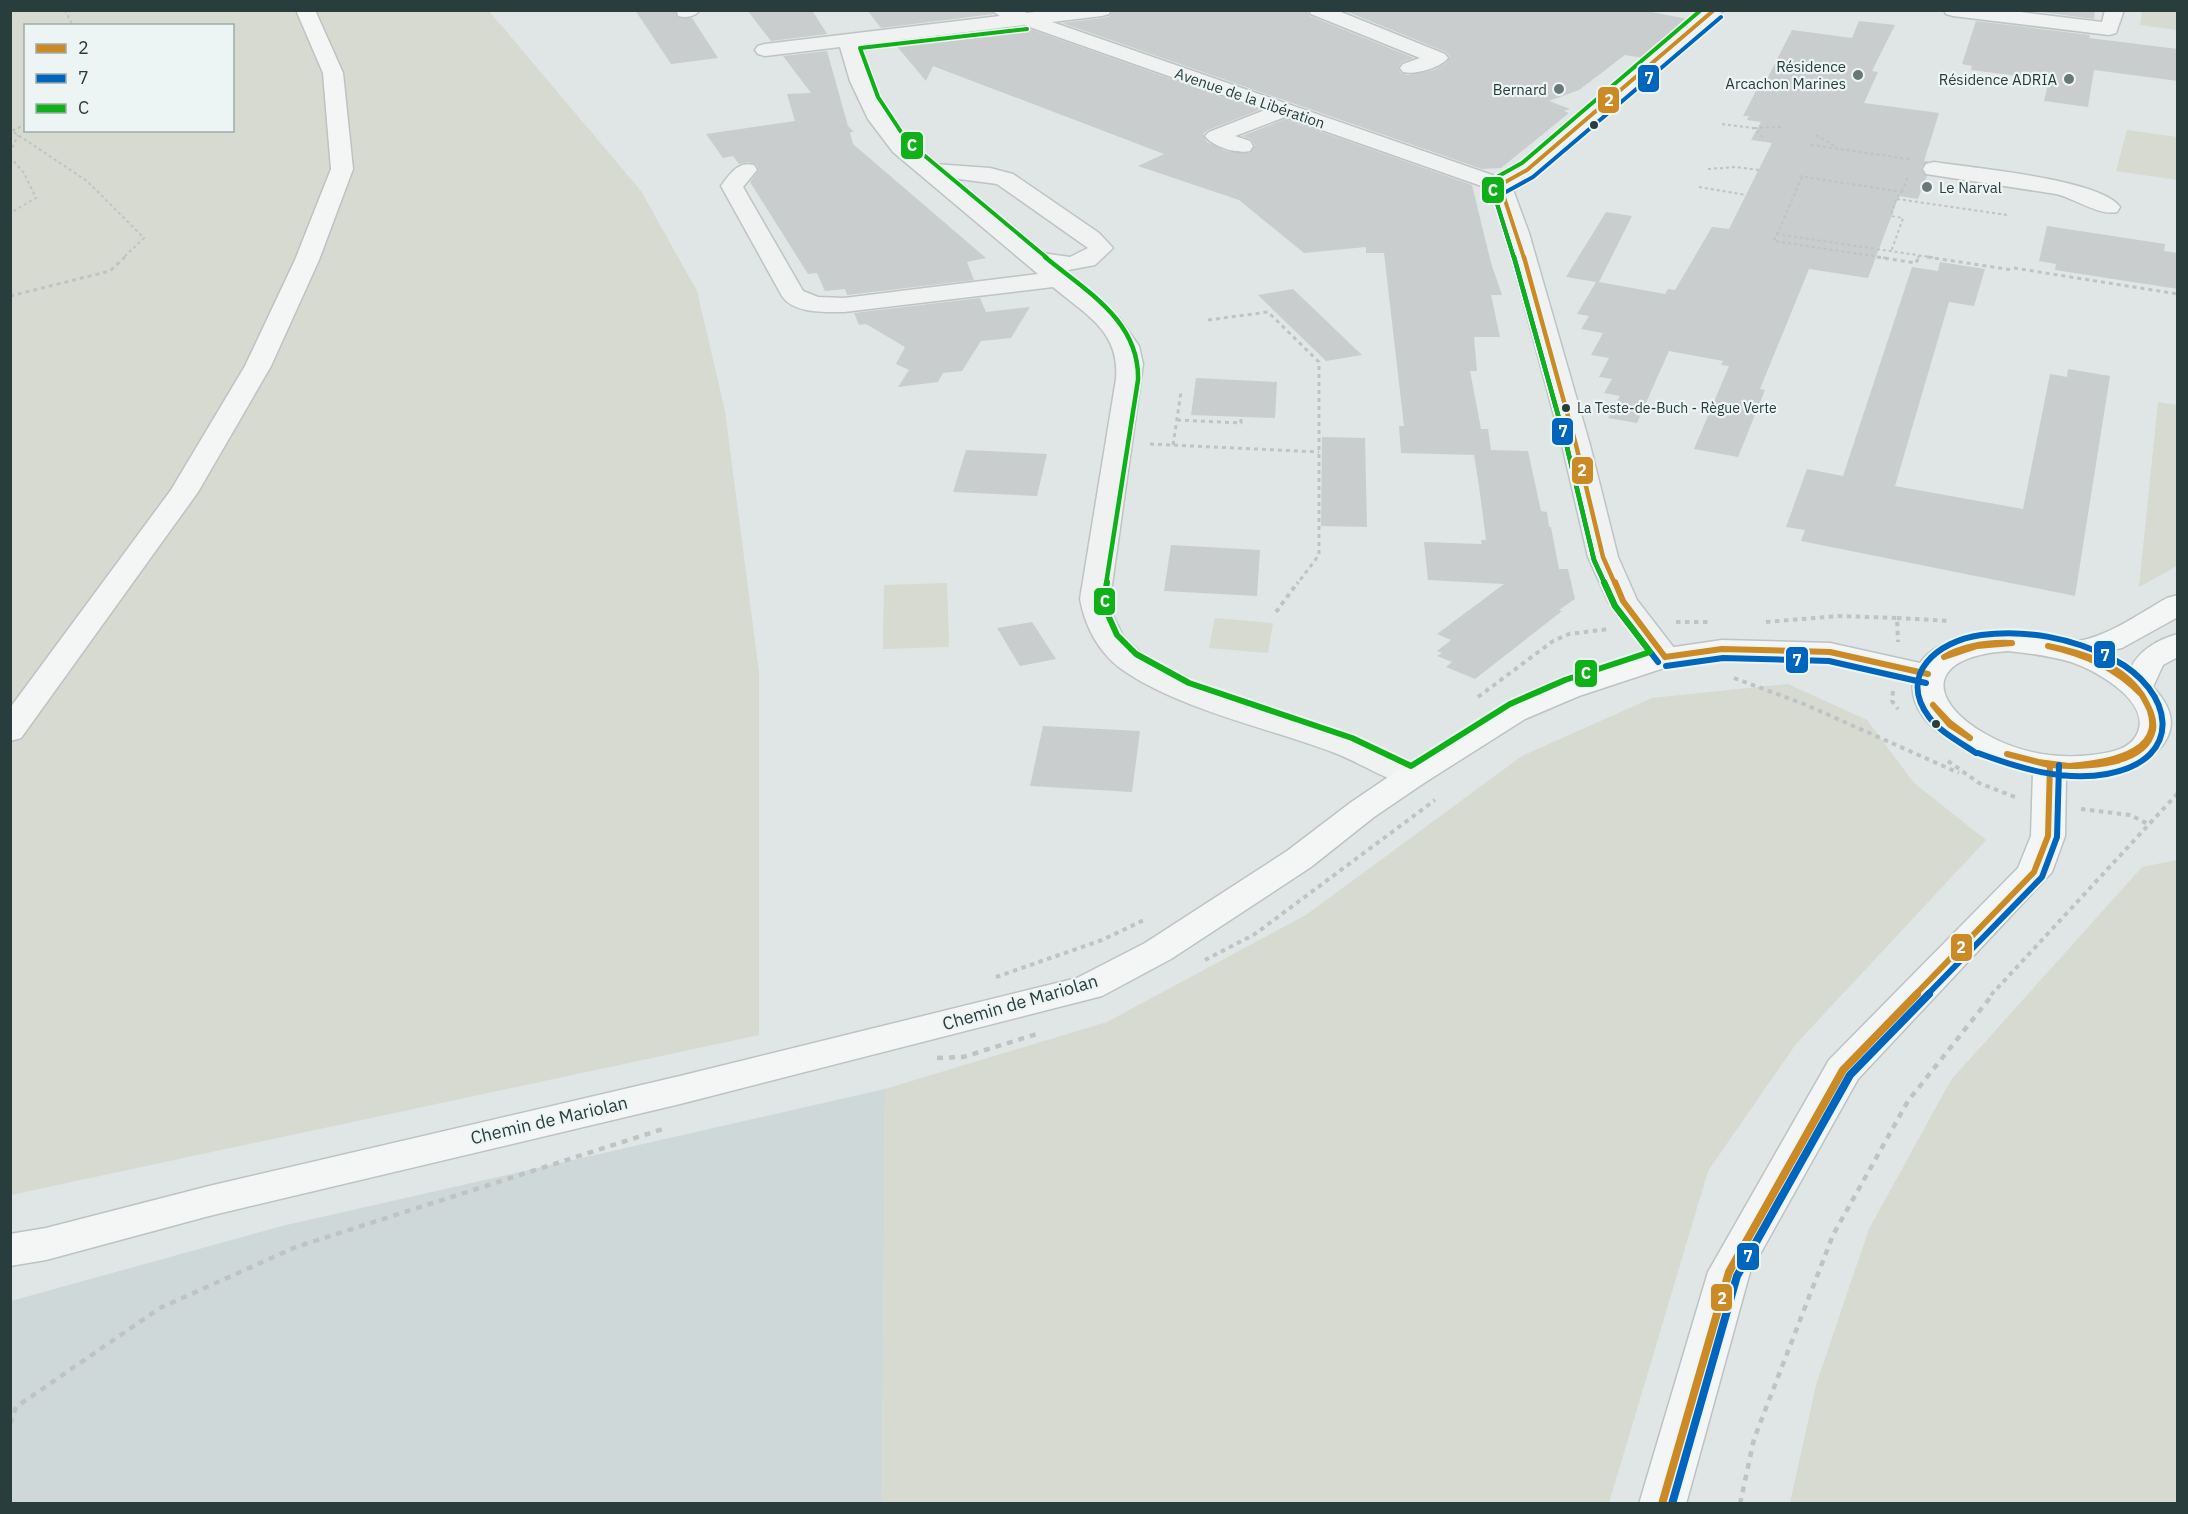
<svg xmlns="http://www.w3.org/2000/svg" width="2188" height="1514" font-family="'IBM Plex Sans',sans-serif">
<rect width="100%" height="100%" fill="#e0e5e5"/>
<!-- built -->
<path fill="#ced8d8" d="M885 1089 882 1503 11 1504V1301L282 1226Z"/>
<!-- green -->
<path fill="#d7dad1" fill-rule="evenodd" d="M10 11H489L641 191 697 291 725 411 759 672V1035L11 1195ZM26 26H232V130H26Z
M2142 11H2177V30L2140 25Z
M2127 130 2177 137V180L2116 171Z
M2158 402 2177 405V566L2139 587Z
M947 583 949 647 883 649 884 585Z
M1215 618 1273 623 1268 653 1209 648Z
M1788 684 1867 720 1914 783 1986 840 1796 1044 1708 1171 1609 1503H882L885 1089 1107 1022 1306 915 1522 756 1652 698Z
M2177 860V1503H1790L1816 1385 1869 1229 1951 1080 2142 867Z"/>
<!-- building -->
<path fill="#c9cdcd" d="M635 10H675L678 18H692L718 58 671 64Z
M747 10H812L827 34 771 41Z
M867 10H989L994 14 881 28Z
M1113 10H1307L1310 16 1414 58 1402 62 1398 68 1401 73 1408 75 1434 70 1446 63 1450 57 1446 52 1343 10H1641L1688 19 1643 58 1625 55 1579 90 1549 101 1570 109 1564 111 1569 113 1501 168 1482 169 1062 23 1103 18 1110 16Z
M2027 10H2095L2094 19Z
M1859 21 1895 25 1872 71 1878 72 1864 103 1939 113 1924 161H1928L1921 168 1927 176 1918 199 1899 196 1868 278 1809 269 1760 389 1765 390 1738 457 1694 449 1729 366 1721 365 1723 361 1669 351 1637 423 1608 418 1620 396 1604 393 1612 379 1599 377 1609 358 1591 355 1603 333 1581 329 1589 316 1577 314 1596 282 1566 277 1606 212 1632 216 1599 282 1665 294 1668 289 1675 290 1712 227 1729 229 1772 143 1751 140 1761 122 1747 120 1749 116H1743L1760 83H1765L1792 30 1852 38Z
M1976 21 2090 35 2089 38 2178 49V81L2094 70 2088 107 2044 101 2049 80 1971 70 1972 66 1962 64Z
M1024 27 1259 110 1208 130 1203 134 1207 142 1225 151 1250 153 1255 145 1251 139 1242 136 1285 119 1472 185 1491 263 1502 295H1491L1500 337H1474L1477 371H1470L1481 429H1488L1491 450 1528 451 1541 511 1547 512 1549 527H1551L1559 569H1568L1575 599 1559 610 1562 611 1475 679 1446 667 1452 662 1437 656 1442 653 1437 651 1451 640 1437 634 1504 584 1428 580 1424 542 1482 544 1481 540H1486L1479 486 1474 455 1401 453 1399 426H1404L1384 253H1366V247L1304 253 1239 200 1138 166 1164 154 933 66 926 81 894 43Z
M827 51 848 126 854 132H850L853 144 986 258 967 262 974 280 847 295 845 289 825 291 817 273 808 274 750 182 759 170 756 164 748 162 739 164 733 156 723 158 706 134 795 121 787 94 811 93 783 56Z
M2047 226 2165 244 2164 251 2178 253V289L2055 270 2056 264 2039 261Z
M1940 262 1985 269 1974 306 1949 302 1895 486 2023 509 2050 374 2067 377 2068 369 2110 376 2075 596 1801 541 1805 530 1786 527 1807 469 1843 476 1912 267 1938 271Z
M1293 289 1362 355 1326 361 1258 295Z
M980 298 986 312 1030 307 1011 338 981 341 962 371 943 373 938 382 898 387 909 370 896 364 905 347 866 324 859 325 854 313Z
M1196 378 1277 382 1275 418 1191 415Z
M1322 437 1365 438 1367 527 1321 526Z
M966 450 1047 454 1037 496 953 492Z
M1171 545 1260 550 1257 596 1164 591Z
M1032 622 1056 659 1020 666 997 628Z
M1043 726 1140 731 1132 792 1030 786Z"/>
<g fill="none" stroke-linecap="round" stroke-linejoin="round">
<defs>
<path id="minor" d="M677 10H700C695 17 686 18 678 16Z
M991 10H1020L1027 13 1050 10H1111L1109 14 1102 16 1052 22 1498 177 1519 165 1703 10H1724L1535 175 1512 187 1529 233 1590 445 1618 557 1637 600 1681 657 1676 664 1665 666 1654 664 1608 601 1588 557 1562 445 1505 233 1490 189 1285 117 1235 136 1250 141 1253 146 1250 151C1237 154 1213 147 1205 136L1209 132 1265 110 1024 25 859 45 870 81 888 117 909 142 934 164 990 168 1013 174 1099 233 1113 248 1095 265 1063 271 1120 319 1139 346 1143 364 1110 599 1114 618 1123 636 1142 654 1196 684 1361 740 1424 769 1429 776 1424 783C1415 785 1410 786 1402 783 1379 776 1358 762 1335 753 1269 728 1177 709 1120 668 1098 651 1085 626 1080 599L1116 379C1120 331 1086 315 1053 287L844 312C825 312 794 314 782 296L721 186C730 174 738 161 754 165L757 170 743 187 803 291 818 297 844 298 1038 274 893 152 868 119 850 81 840 47 765 56 758 54 755 50 758 46 765 44 1000 16ZM952 178 997 184 1088 248 1070 257 1041 253Z
M1309 10H1336L1445 54 1448 58C1440 68 1415 75 1403 72L1400 68 1403 64 1420 58 1311 14Z
M1944 10H2004L2102 22 2105 10H2124L2116 33 2109 35 1953 16 1946 14Z
M1934 162C1971 168 2101 179 2120 207L2117 212C2099 216 2074 198 2056 194L1926 174 1923 169 1926 164Z"/>
<path id="major" d="M296 10H315L343 73 353 169 319 260 271 366 198 492 21 738 10 741V708L171 490 245 366 295 260 331 169 323 73Z
M2178 595V617L2122 648 2102 652 2131 668C2139 650 2159 639 2178 634V657L2163 665 2153 687C2166 701 2177 719 2167 738 2149 773 2102 775 2066 776L2065 836 2052 872 1858 1079 1750 1272 1686 1504H1639L1708 1272 1829 1060 2018 868 2031 836 2033 772C1992 765 1906 734 1913 680L1830 661 1722 658 1670 666 1579 696 1525 719 1424 783 1374 817 1311 867 1171 959 1102 996 680 1104 209 1216 46 1260 10 1266V1234L46 1228 209 1186 680 1076 1077 978 1145 943 1287 851 1350 803 1400 769 1503 705 1557 682 1654 650 1722 640 1830 643 1920 663C1941 633 1994 631 2027 635 2040 636 2055 642 2068 642 2103 641 2138 614 2167 598ZM2008 651C2029 653 2050 656 2071 662 2096 670 2159 705 2134 739 2125 751 2106 753 2092 755 2061 759 2028 754 1999 741 1930 709 1917 657 2008 651Z"/>
</defs>
<!-- minor casing -->
<use href="#minor" stroke="#bec3c3" stroke-width="3"/>
<!-- major casing -->
<use href="#major" stroke="#bcc3c2" stroke-width="3"/>
<!-- path-far3 -->
<path stroke="#bfc4c3" stroke-width="2" stroke-dasharray="3 3" stroke-linecap="butt" d="M65 10 73 26
M26 124 12 131 87 181 144 238 123 258
M1722 124 1753 128 1763 137
M1754 128 1781 127
M1816 135 1836 147
M1811 145 1909 159
M10 153 18 135
M10 157 24 173 36 198 10 213
M1708 169 1736 167 1759 170
M1799 176 1902 192 1896 199 1891 216 1903 218 1891 252
M1802 177 1774 241 1886 258
M1699 187 1746 195
M1902 192 1908 176
M1897 199 2007 215
M1776 234 1937 258
M1918 258 1919 256"/>
<!-- path-far2 -->
<path stroke="#bfc4c3" stroke-width="3" stroke-dasharray="4 4" stroke-linecap="butt" d="M1877 257 1916 263 1919 257
M1927 257 2013 270
M2014 268 2178 294
M10 296 110 271 125 257
M1208 320 1268 312 1319 362V555L1297 584
M1177 420 1241 423V416
M1150 444 1319 452
M1173 445 1181 392"/>
<!-- path-far1 -->
<path stroke="#bfc4c3" stroke-width="4" stroke-dasharray="4.5 4.5" stroke-linecap="butt" d="M1276 612 1298 582
M1897 618 1951 621
M1676 622H1711
M1766 622 1838 616 1897 618 1898 642
M1734 678 1804 704 1959 773
M1893 691 1892 701 1898 709
M1478 697 1553 641 1569 634 1609 629
M1948 761 1979 783 2015 797
M2081 809 2130 815 2150 825
M1205 960 1255 934 1435 800
M996 977 1102 940 1146 919
M1991 995 2178 793"/>
<!-- path -->
<path stroke="#bfc4c3" stroke-width="4.5" stroke-dasharray="6 6" stroke-linecap="butt" d="M937 1058 963 1057 1040 1033
M10 1424 16 1407 160 1308 296 1247 666 1128
M1740 1504 1754 1439 1833 1235 1908 1101 1993 994"/>
<!-- minor -->
<use href="#minor" fill="#f0f2f2" fill-rule="evenodd"/>
<!-- major -->
<use href="#major" fill="#f4f6f6" fill-rule="evenodd"/>
<defs>
<path id="bus-1-far3" d="M1500 185 1524 258
M1500 185 1527 170 1714 10"/>
<path id="bus-1-far2" d="M1524 257 1576 445 1603 557 1615 584"/>
<path id="bus-1-far1" d="M1615 582 1623 601 1665 657
M2048 646C2083 653 2121 664 2142 695
M2048 646C2085 654 2116 668 2142 695
M1665 657 1722 649 1830 652 1928 674
M1944 657C1965 645 1988 642 2012 643
M1944 657 1977 646 2012 643
M1933 705 1950 723 1970 738
M1933 705 1950 725 1970 738
M2007 754 2038 762 2069 766
M2007 754 2049 765 2069 766
M2069 766C2095 766 2146 763 2153 730 2155 717 2148 706 2142 695
M2069 766C2110 763 2178 751 2142 695
M1915 995 2034 872 2048 836 2050 765"/>
<path id="bus-1" d="M1662 1504 1729 1272 1843 1070 1917 994"/>
<path id="bus-2-far3" d="M1492 188 1514 258
M1504 193 1533 177 1721 17"/>
<path id="bus-2-far2" d="M1514 257 1567 447 1594 560 1605 584"/>
<path id="bus-2-far1" d="M1604 582 1615 606 1658 662
M1666 666 1723 658 1829 661 1926 683
M1976 753C1960 742 1941 733 1929 717 1897 674 1938 641 1981 635 2025 629 2073 638 2113 659 2173 690 2187 759 2107 774 2063 782 2019 768 1978 753
M1927 995 2042 877 2057 837 2059 765"/>
<path id="bus-2" d="M1672 1504 1737 1276 1850 1075 1929 994"/>
<path id="bus-3-far2" d="M1027 29 860 48 878 97 907 141 1047 258
M1514 258 1491 184 1495 178 1522 163 1701 10"/>
<path id="bus-3-far1" d="M1045 257C1086 291 1140 321 1138 380L1106 584
M1514 257 1567 447 1594 560 1605 584"/>
<path id="bus-3" d="M1107 582 1104 599 1108 615 1117 635 1136 654 1189 683 1352 738 1411 766 1510 704 1565 680 1650 652 1615 606 1604 582"/>
</defs>
<!-- bus-1-far3 casing -->
<use href="#bus-1-far3" stroke="#edf5f4" stroke-width="7"/>
<!-- bus-1-far2 casing -->
<use href="#bus-1-far2" stroke="#edf5f4" stroke-width="8"/>
<!-- bus-1-far1 casing -->
<use href="#bus-1-far1" stroke="#edf5f4" stroke-width="10"/>
<!-- bus-1 casing -->
<use href="#bus-1" stroke="#edf5f4" stroke-width="12"/>
<!-- bus-2-far3 casing -->
<use href="#bus-2-far3" stroke="#edf5f4" stroke-width="7"/>
<!-- bus-2-far2 casing -->
<use href="#bus-2-far2" stroke="#edf5f4" stroke-width="8"/>
<!-- bus-2-far1 casing -->
<use href="#bus-2-far1" stroke="#edf5f4" stroke-width="10"/>
<!-- bus-2 casing -->
<use href="#bus-2" stroke="#edf5f4" stroke-width="12"/>
<!-- bus-3-far2 casing -->
<use href="#bus-3-far2" stroke="#edf5f4" stroke-width="7"/>
<!-- bus-3-far1 casing -->
<use href="#bus-3-far1" stroke="#edf5f4" stroke-width="8"/>
<!-- bus-3 casing -->
<use href="#bus-3" stroke="#edf5f4" stroke-width="10"/>
<!-- bus-1-far3 -->
<use href="#bus-1-far3" stroke="#cb8a24" stroke-width="4"/>
<!-- bus-1-far2 -->
<use href="#bus-1-far2" stroke="#cb8a24" stroke-width="4.5"/>
<!-- bus-1-far1 -->
<use href="#bus-1-far1" stroke="#cb8a24" stroke-width="6"/>
<!-- bus-1 -->
<use href="#bus-1" stroke="#cb8a24" stroke-width="8"/>
<!-- bus-2-far3 -->
<use href="#bus-2-far3" stroke="#0065bd" stroke-width="4"/>
<!-- bus-2-far2 -->
<use href="#bus-2-far2" stroke="#0065bd" stroke-width="4.5"/>
<!-- bus-2-far1 -->
<use href="#bus-2-far1" stroke="#0065bd" stroke-width="6"/>
<!-- bus-2 -->
<use href="#bus-2" stroke="#0065bd" stroke-width="8"/>
<!-- bus-3-far2 -->
<use href="#bus-3-far2" stroke="#10b118" stroke-width="4"/>
<!-- bus-3-far1 -->
<use href="#bus-3-far1" stroke="#10b118" stroke-width="4.5"/>
<!-- bus-3 -->
<use href="#bus-3" stroke="#10b118" stroke-width="6"/>
</g>
<!-- markers -->
<g fill="#687877" stroke="#edf5f4" stroke-width="2">
<circle cx="1858" cy="75" r="6"/>
<circle cx="2069" cy="79" r="6"/>
<circle cx="1559" cy="89" r="6"/>
<circle cx="1927" cy="187" r="6"/>
</g>
<g fill="#283d3c" stroke="#edf5f4" stroke-width="2">
<circle cx="1594" cy="125" r="5"/>
<circle cx="1566" cy="408" r="5"/>
<circle cx="1936" cy="724" r="5"/>
</g>
<g text-anchor="middle" dominant-baseline="central" stroke-width="4.5" stroke-linejoin="round" paint-order="stroke">
<!-- far-bus labels -->
<g font-size="14" fill="#283d3c" stroke="#edf5f4" text-anchor="start">
<text x="1577" y="408">La Teste-de-Buch - Règue Verte</text>
</g>
<!-- far-poi labels -->
<g font-size="15" fill="#283d3c" stroke="#edf5f4" text-anchor="end">
<text x="1846" y="66">Résidence<tspan x="1846" dy="17">Arcachon Marines</tspan></text>
<text x="2057" y="79">Résidence ADRIA</text>
<text x="1547" y="89">Bernard</text>
<text x="1939" y="187" text-anchor="start">Le Narval</text>
</g>
<!-- far-street labels -->
<g font-size="15" fill="#283d3c" stroke="#edf5f4">
<text transform="translate(1250 98) rotate(19)">Avenue de la Libération</text>
</g>
<!-- street labels -->
<g font-size="18" fill="#283d3c" stroke="#edf5f4">
<text transform="translate(1020 1002) rotate(-16)">Chemin de Mariolan</text>
<text transform="translate(549 1120) rotate(-13)">Chemin de Mariolan</text>
</g>
</g>
<g stroke="#edf5f4" stroke-width="2">
<rect x="1637" y="64" width="23" height="29" rx="6" fill="#0065bd"/>
<rect x="1597" y="86" width="23" height="28" rx="6" fill="#cb8a24"/>
<rect x="900" y="131" width="24" height="29" rx="6" fill="#10b118"/>
<rect x="1481" y="176" width="24" height="28" rx="6" fill="#10b118"/>
<rect x="1551" y="417" width="23" height="29" rx="6" fill="#0065bd"/>
<rect x="1571" y="456" width="23" height="29" rx="6" fill="#cb8a24"/>
<rect x="1093" y="587" width="23" height="29" rx="6" fill="#10b118"/>
<rect x="2093" y="640" width="23" height="29" rx="6" fill="#0065bd"/>
<rect x="1785" y="646" width="24" height="28" rx="6" fill="#0065bd"/>
<rect x="1574" y="659" width="24" height="29" rx="6" fill="#10b118"/>
<rect x="1950" y="933" width="23" height="29" rx="6" fill="#cb8a24"/>
<rect x="1736" y="1242" width="24" height="29" rx="6" fill="#0065bd"/>
<rect x="1710" y="1283" width="23" height="29" rx="6" fill="#cb8a24"/>
</g>
<g font-size="16" text-anchor="middle" font-weight="bold" fill="#fff">
<text x="1649" y="84">7</text>
<text x="1609" y="106">2</text>
<text x="912" y="151">C</text>
<text x="1493" y="196">C</text>
<text x="1563" y="437">7</text>
<text x="1582" y="476">2</text>
<text x="1105" y="607">C</text>
<text x="2105" y="661">7</text>
<text x="1797" y="666">7</text>
<text x="1586" y="679">C</text>
<text x="1961" y="953">2</text>
<text x="1748" y="1262">7</text>
<text x="1722" y="1304">2</text>
</g>
<!-- border -->
<rect width="2188" height="1514" fill="none" stroke="#283d3c" stroke-width="24"/>
<!-- legend -->
<rect x="24" y="24" width="210" height="108" fill="#edf5f4" stroke="#9eabaa" stroke-width="1.5"/>
<rect x="36" y="44" width="30" height="9" fill="#cb8a24" stroke="#9eabaa" stroke-width="1.5"/>
<text x="78" y="54" font-size="18" fill="#283d3c">2</text>
<rect x="36" y="74" width="30" height="9" fill="#0065bd" stroke="#9eabaa" stroke-width="1.5"/>
<text x="78" y="84" font-size="18" fill="#283d3c">7</text>
<rect x="36" y="104" width="30" height="9" fill="#10b118" stroke="#9eabaa" stroke-width="1.5"/>
<text x="78" y="114" font-size="18" fill="#283d3c">C</text>
</svg>
